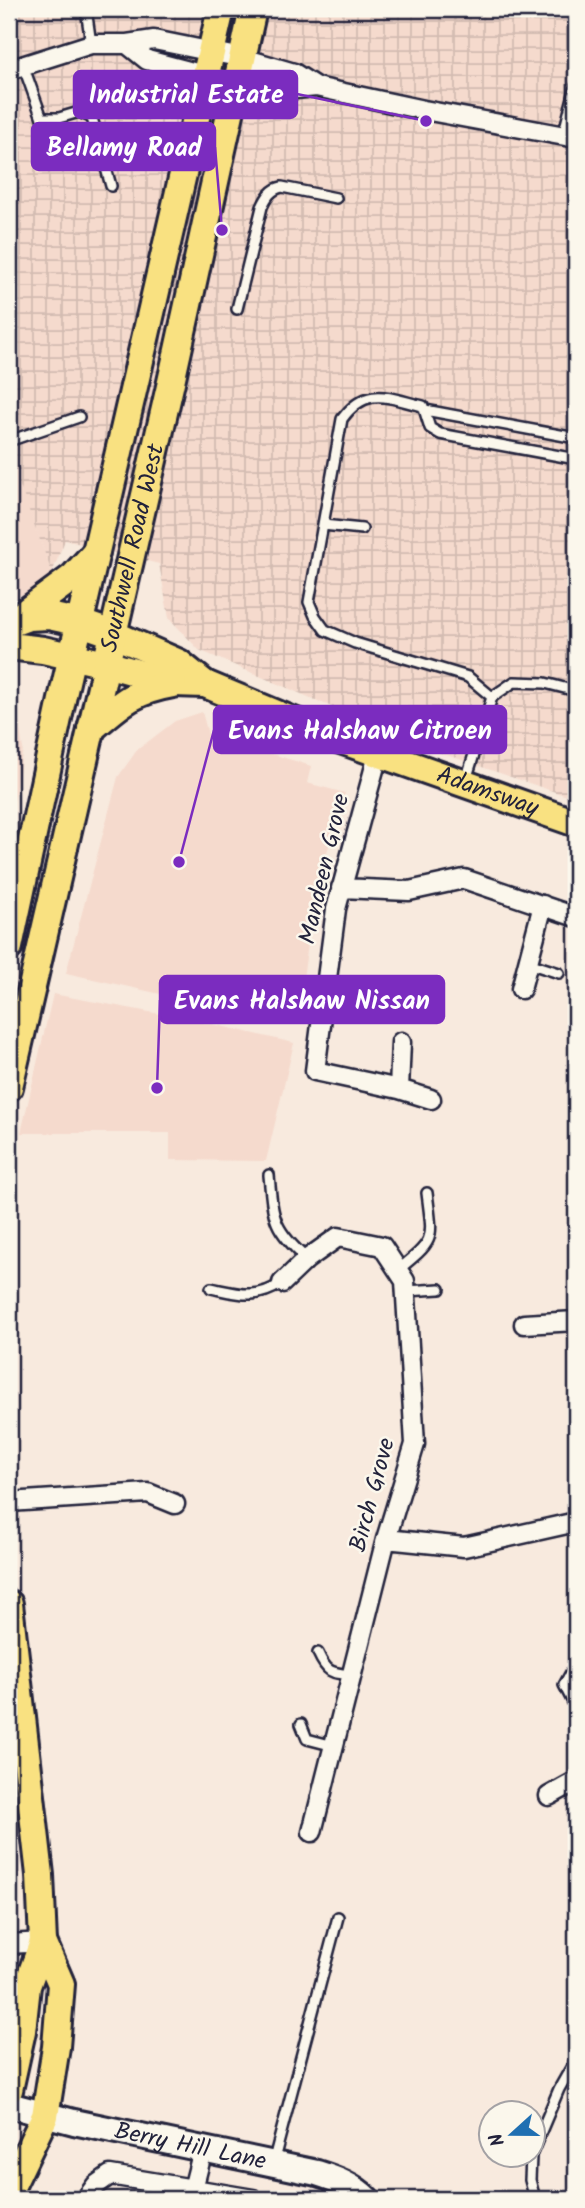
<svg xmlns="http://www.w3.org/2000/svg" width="585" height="2208" font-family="Kalam,sans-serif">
<defs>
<pattern id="industrial-grid" width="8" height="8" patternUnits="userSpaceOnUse" patternTransform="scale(1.75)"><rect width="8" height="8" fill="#f5dacd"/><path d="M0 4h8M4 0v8" fill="none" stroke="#d2bbb1"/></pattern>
</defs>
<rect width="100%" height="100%" fill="#f8eade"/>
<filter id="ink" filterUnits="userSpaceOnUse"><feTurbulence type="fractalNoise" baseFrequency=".0143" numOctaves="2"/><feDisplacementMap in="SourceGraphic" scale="14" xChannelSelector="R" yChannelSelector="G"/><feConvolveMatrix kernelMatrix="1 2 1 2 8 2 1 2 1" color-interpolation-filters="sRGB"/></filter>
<g filter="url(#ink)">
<!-- built -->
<path fill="#f5dacd" d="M10 455 52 573 35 590 9 600Z
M9 711 19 723 23 749 9 832Z
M202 712 208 734 311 766 307 783 345 793 317 885 296 1024 66 973 118 777 137 750 175 721Z
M53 994 203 1022 294 1043 266 1161 170 1160V1133H21Z"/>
<!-- industrial -->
<path fill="url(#industrial-grid)" d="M9 9H576V799L432 750 199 650 169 618 159 564 65 540 52 573 9 456Z"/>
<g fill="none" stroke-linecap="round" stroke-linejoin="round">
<defs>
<path id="lane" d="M86 9 91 44
M23 65 42 118H59L79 112 92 118 111 186
M563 136 576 86
M237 309 262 207C266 198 271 189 282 187L336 198
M425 410 576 438
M9 441 79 417
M323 525 362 529
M492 697 468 677 355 643 325 630 315 616 309 602 342 419C367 385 388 398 423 406L430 428 440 434 576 459
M466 780 492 697 514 682 545 683 576 691
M528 963 559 973
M269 1175C273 1219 273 1229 307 1259
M398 1270C436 1239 433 1241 427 1193
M211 1288C240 1294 256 1300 282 1283
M406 1291 440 1289
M318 1653C327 1673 331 1673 352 1675
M575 1665 564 1685 576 1708
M301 1724 307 1739 334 1746
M532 2153 559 2089 576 2059
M531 2156 530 2180 535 2199
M273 2163 338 1917"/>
<path id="street" d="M127 44 147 60 238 84 286 90 316 87 424 110 576 138
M9 70 91 44H127L154 40 243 58 294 73 316 87
M378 755 336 909 315 1071 399 1089 401 1042
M341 888 409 891 464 879 576 917
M521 989 543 905
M399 1089 431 1099
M282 1283 307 1259 338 1237 382 1246 405 1281 415 1444 386 1539 312 1832
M524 1324 576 1321
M9 1502 148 1493 175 1504
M386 1539 464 1547 576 1522
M549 1796 576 1781
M9 1944 43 1942
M193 2189 203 2150
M86 2199 96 2185 110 2175 253 2199"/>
<g id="secondary">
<path id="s1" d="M9 2105 74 2122 317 2173C336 2179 353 2185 367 2199"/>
</g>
<g id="primary">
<path d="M19 617 73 577 96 552"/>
<path id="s2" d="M9 624 28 617 49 616 81 623 113 634 179 663 205 684 332 737 576 823"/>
<path d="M9 646 43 650 106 664 174 683 205 684"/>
<path d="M91 729C121 703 133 691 173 684"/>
<path d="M9 947 63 695 221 9"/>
<path id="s3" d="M9 1087 171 382 253 9"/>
<path d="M9 1604 40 1875 43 1942 61 1984 56 2047 45 2116 9 2191"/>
<path d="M9 2090 22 2031 27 1986 43 1942"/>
</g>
</defs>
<!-- lane casing -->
<use href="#lane" stroke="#22223b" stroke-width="14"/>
<!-- street casing -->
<use href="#street" stroke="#22223b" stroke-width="23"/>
<!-- secondary casing -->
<use href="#secondary" stroke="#22223b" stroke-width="30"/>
<!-- primary casing -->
<use href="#primary" stroke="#22223b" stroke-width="32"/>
<!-- lane -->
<use href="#lane" stroke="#fbf7ec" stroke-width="9"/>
<!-- street -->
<use href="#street" stroke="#fbf7ec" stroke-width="18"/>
<!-- secondary -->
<use href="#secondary" stroke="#fbf7ec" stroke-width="24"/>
<!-- primary -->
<use href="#primary" stroke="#f9e181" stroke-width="26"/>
</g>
</g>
<g text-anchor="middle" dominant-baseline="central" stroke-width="5" stroke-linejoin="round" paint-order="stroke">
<!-- street labels -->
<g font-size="24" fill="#22223b" stroke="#fbf7ec">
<text stroke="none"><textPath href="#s3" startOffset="553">Southwell Road West</textPath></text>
<text stroke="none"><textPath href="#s2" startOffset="516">Adamsway</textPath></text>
<text transform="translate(325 869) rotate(-77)">Mandeen Grove</text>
<text transform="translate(373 1495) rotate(-75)">Birch Grove</text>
<text stroke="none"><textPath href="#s1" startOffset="186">Berry Hill Lane</textPath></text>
</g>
</g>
<!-- callouts -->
<path fill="none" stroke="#7b2cbf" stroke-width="2.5" d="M426 121L297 94M222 230L215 147M179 862L214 730M157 1088L160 1000"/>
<g fill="#7b2cbf" stroke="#fbf7ec" stroke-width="2.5">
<circle cx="426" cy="121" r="7"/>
<circle cx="222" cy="230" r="7"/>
<circle cx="179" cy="862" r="7"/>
<circle cx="157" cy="1088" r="7"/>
</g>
<g fill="#7b2cbf" stroke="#7b2cbf" stroke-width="2.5">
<rect x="74" y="71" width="223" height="47" rx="7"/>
<rect x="32" y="123" width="183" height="47" rx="7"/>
<rect x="214" y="706" width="292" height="47" rx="7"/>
<rect x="160" y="976" width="284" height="47" rx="7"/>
</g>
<g font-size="26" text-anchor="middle" font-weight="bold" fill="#fff">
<text x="186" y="103">Industrial Estate</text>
<text x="124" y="156">Bellamy Road</text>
<text x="360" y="739">Evans Halshaw Citroen</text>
<text x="302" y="1009">Evans Halshaw Nissan</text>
</g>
<!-- margin -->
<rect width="585" height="2208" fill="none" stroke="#fbf7ec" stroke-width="35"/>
<rect x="18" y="18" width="550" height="2173" fill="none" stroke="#22223b" stroke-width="2.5" filter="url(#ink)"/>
<!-- north arrow -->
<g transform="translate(512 2134) rotate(249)"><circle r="33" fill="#fbf7ec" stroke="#a4a2a5" stroke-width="2"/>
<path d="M0-5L12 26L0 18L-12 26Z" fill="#1f6fb2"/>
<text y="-10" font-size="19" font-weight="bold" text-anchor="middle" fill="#22223b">N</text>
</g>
</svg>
